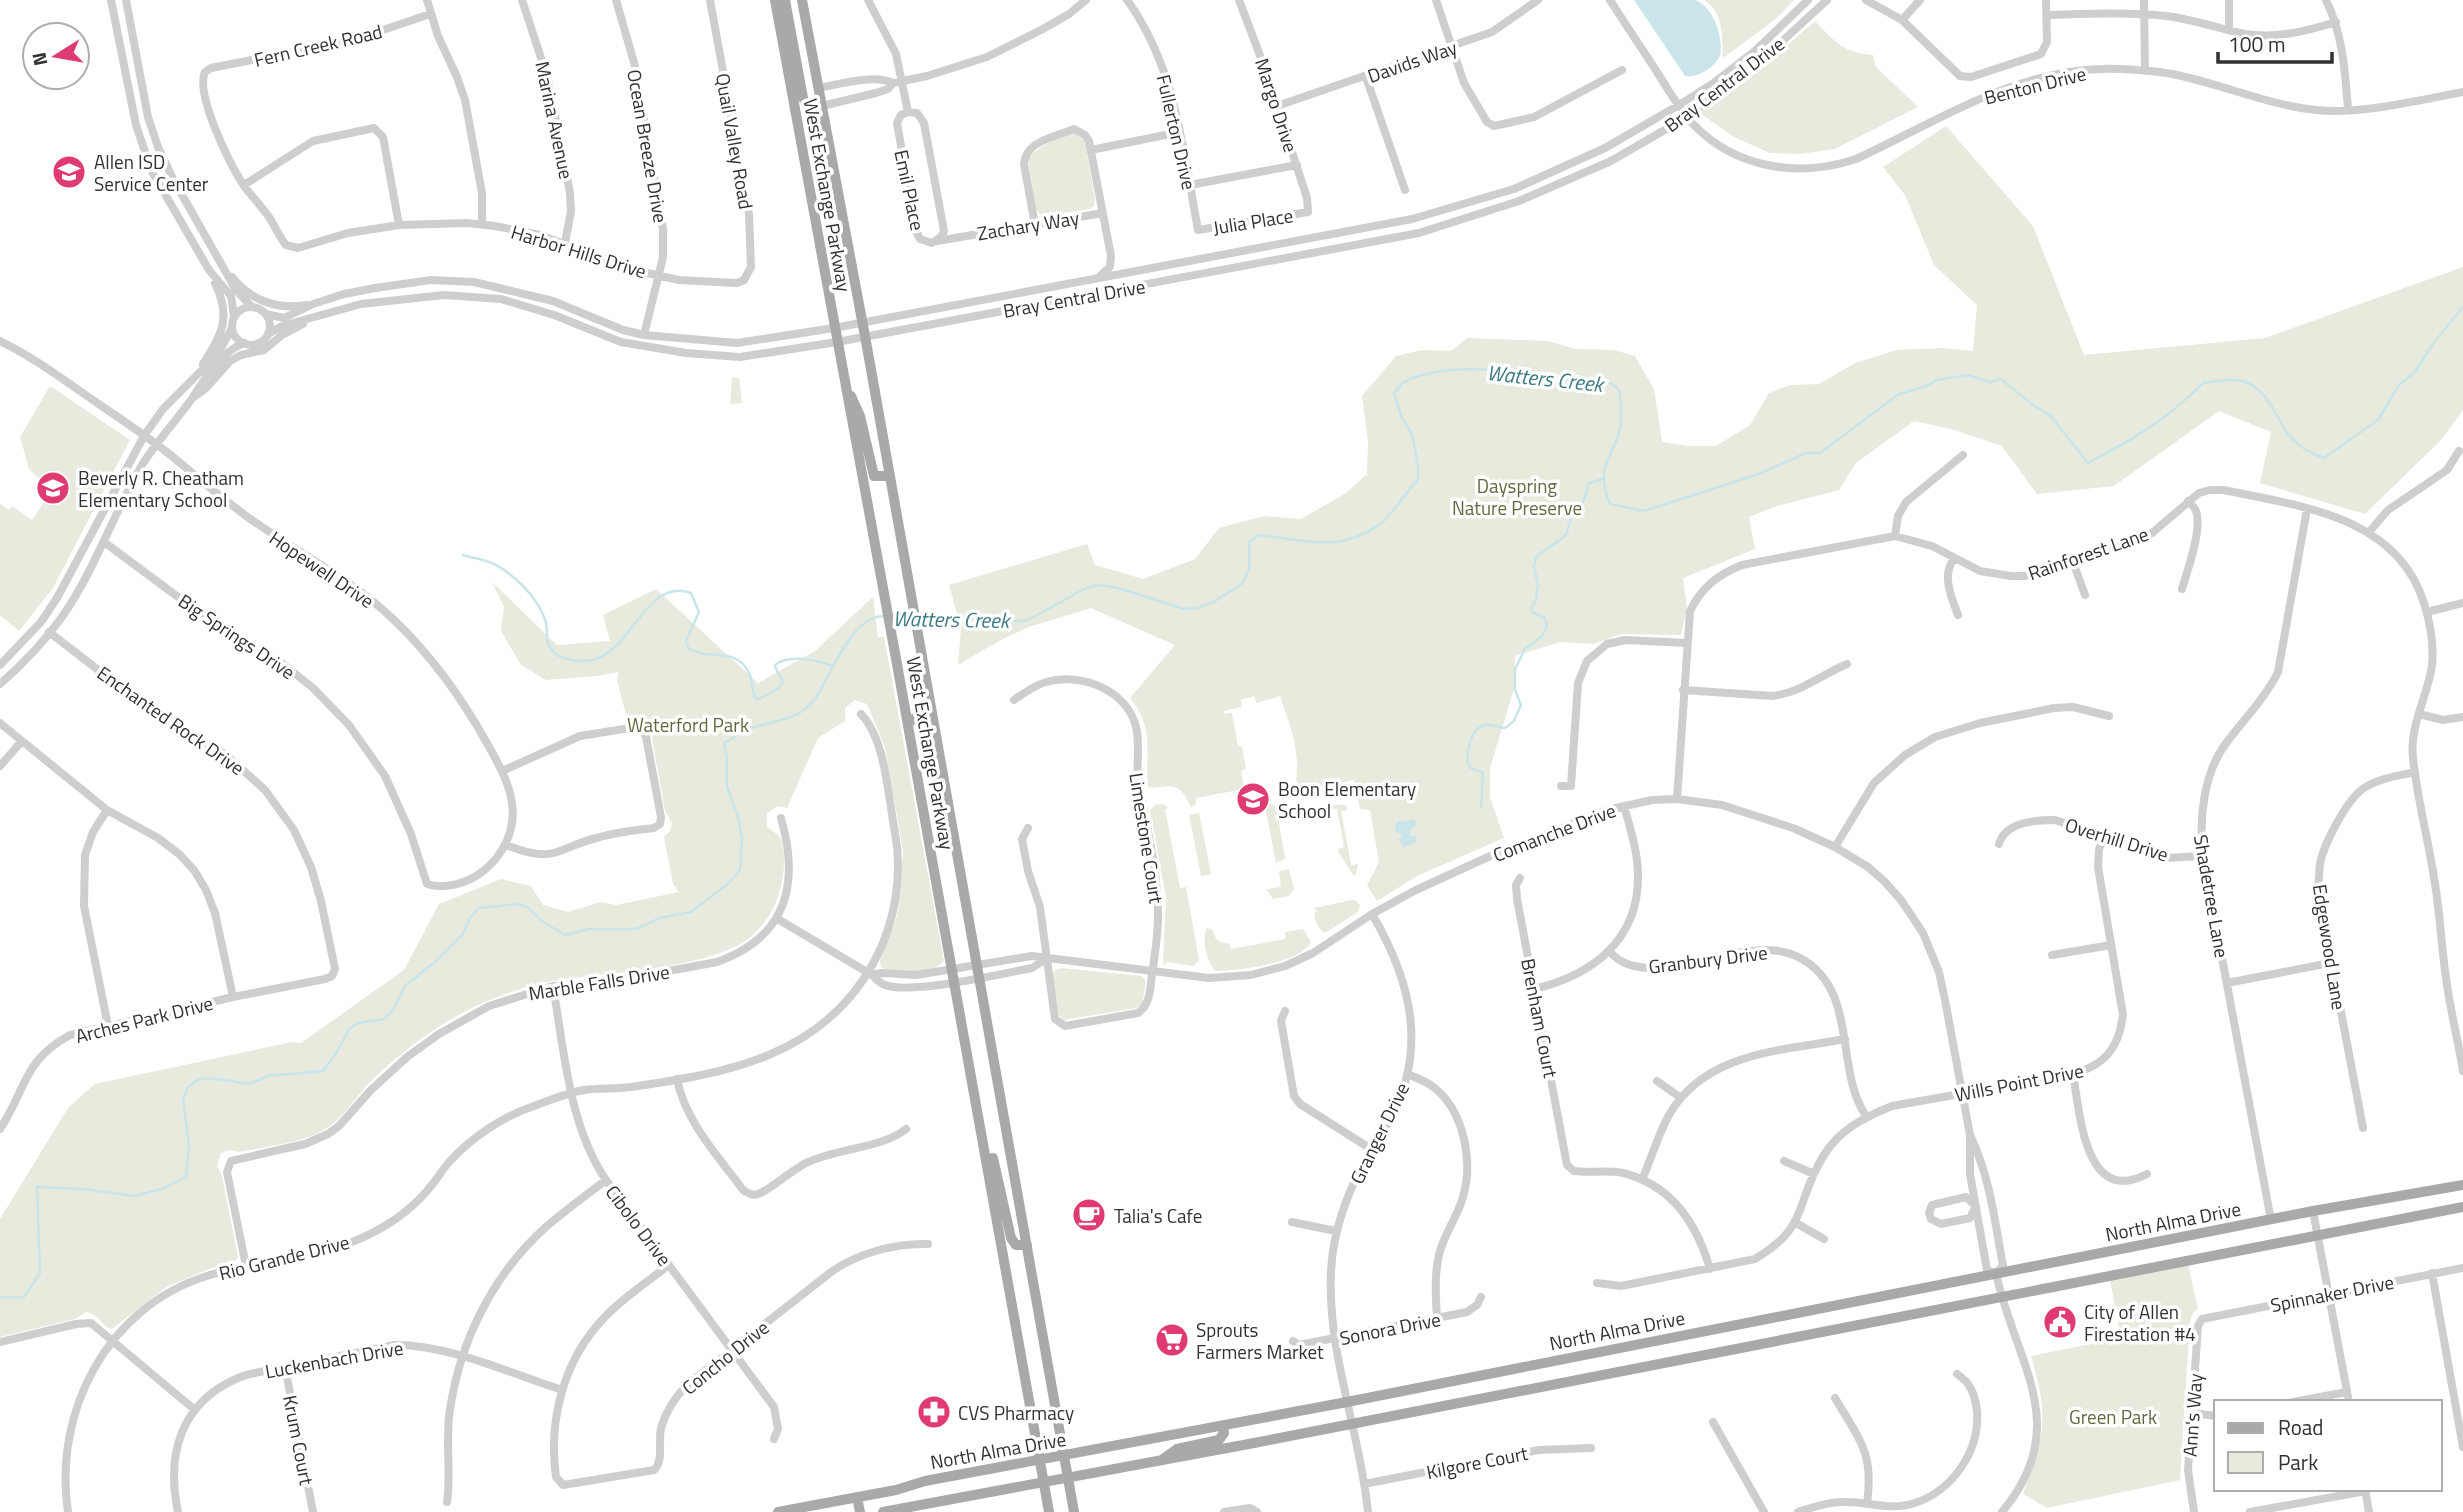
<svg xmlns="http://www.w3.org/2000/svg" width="2463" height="1512" font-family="'Titillium Web',sans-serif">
<rect width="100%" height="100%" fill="#fff"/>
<!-- green -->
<path fill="#e7eadc" d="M1704 0H1794L1777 18 1723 58C1722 37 1724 12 1704 0Z
M1815 21C1835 42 1844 53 1873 55L1876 67 1918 107 1835 149 1800 154 1770 153 1734 137 1701 114 1705 108 1757 72Z
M1946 126 2033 226 2084 355 2265 338 2463 267V410L2442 439 2365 514 2260 483 2271 432 2219 411 2114 486 2037 494 2002 446 1951 429 1914 421 1856 463 1839 490 1777 506 1749 517 1755 549 1683 578 1687 607 1681 635 1621 634 1594 644 1560 642 1515 656 1514 689 1490 768V797L1504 838 1419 875 1377 901 1367 885 1379 862 1370 810 1360 809 1354 780 1302 790 1296 780C1301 752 1289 723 1280 696L1257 703 1254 696 1241 700 1242 707 1223 711 1224 714 1232 713 1238 746H1242L1246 769 1241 771 1244 789 1196 798V804L1191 807C1188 802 1186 796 1182 792 1172 781 1160 790 1148 787 1145 749 1155 730 1130 698L1175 645 1091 608 1029 627 1003 639 958 665 961 628 949 585 1087 544 1095 565 1143 579 1195 559 1219 528 1264 516 1301 519 1346 493 1367 474 1368 441 1362 396 1396 356 1422 350 1451 351 1467 338 1549 341 1575 349 1614 350 1635 356 1654 389 1662 442 1687 446H1716L1750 425 1769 393 1790 385 1819 384 1855 363 1897 350 1942 348 1973 351 1977 305 1934 265 1905 195 1883 167Z
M1076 134 1085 141 1095 199 1094 206 1090 209 1042 216 1036 210 1028 159C1037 146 1061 136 1076 134Z
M732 377 739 378 742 403 730 404Z
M50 386 130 440 53 588 19 631 0 615V504L9 510 12 506 32 520 46 499 48 488 29 469 20 437Z
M492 582 557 645 610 641 603 615 656 589 758 683 815 651 873 597 878 637H884L944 961C930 976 899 971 881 968L880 960 897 916 901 888 903 851 885 747 867 704 855 700 845 708V721L818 738 787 808 778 806 767 813V826C770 831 776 832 779 836 783 841 783 851 784 856 785 885 776 913 755 933 720 967 620 972 572 978 546 981 520 988 495 998 450 1015 407 1046 372 1080 355 1097 343 1120 320 1132 295 1144 266 1147 238 1152L230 1150 221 1153 217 1166 222 1176 237 1252 238 1258 235 1261 209 1269 166 1287 112 1329C100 1326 101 1315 86 1312L75 1319 0 1337V1219L68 1108 95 1084 292 1042 301 1043 404 970 439 904 501 879 531 886 543 905 568 912 600 902 616 905 679 892 673 884 664 837 670 831 672 823 665 811 652 739 655 730 652 721 639 716 628 723 617 680 618 672 597 676 546 680 521 665 501 631 504 607Z
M1162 804 1169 808 1165 809 1180 888 1186 887 1199 960 1194 966 1167 962 1164 966 1163 960 1166 898 1150 810 1155 805Z
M1272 804 1279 810 1278 817 1285 859 1276 863 1265 806Z
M1342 804 1347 807V810L1341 811 1351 865 1358 864 1356 875H1353L1338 851V849L1344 847 1337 809H1330V806Z
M1199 813 1211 874 1201 876 1189 815Z
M1289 869 1294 889 1289 896 1273 899 1266 889 1281 887 1279 871Z
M1352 900H1355L1360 905 1358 912 1325 933C1318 929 1316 923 1314 914L1317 911 1314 908Z
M1207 928 1213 930C1215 940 1219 944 1229 943L1231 949 1285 939V932L1303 929 1311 942C1301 963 1237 971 1215 971 1207 961 1201 939 1207 928Z
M1061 968 1142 976 1146 981 1142 1004 1136 1008 1064 1020 1059 1015 1052 975 1055 970Z
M2188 1264 2198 1309 2193 1313 2190 1322 2180 1480 2047 1508 2023 1494C2045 1437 2049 1416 2031 1356L2121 1338 2110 1280Z"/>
<!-- water -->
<path fill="#cae5ea" d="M1634 0C1651 0 1678 0 1694 0 1713 4 1724 39 1720 55 1716 67 1696 79 1685 76Z
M1414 819 1417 825 1409 831 1410 836H1416L1417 841 1404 848 1399 840 1402 834 1396 832 1395 825 1397 824V822Z"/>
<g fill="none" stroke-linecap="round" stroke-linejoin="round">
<!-- stream -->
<path stroke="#cae5ea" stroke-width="2.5" d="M463 555C472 558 481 559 489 562 501 566 515 578 524 587 533 596 543 611 546 623 548 632 545 642 551 649 559 661 583 663 596 659 631 649 648 577 691 593L699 612 686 641 688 648C708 661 736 647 748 671 754 681 751 689 755 698L759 699 778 689 783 682C781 676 776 672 775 665 789 654 817 660 833 666
M891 616 912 617
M919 618 977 624 1028 620 1086 588 1100 585 1118 588 1184 609 1198 608 1215 601 1242 584 1249 570V542L1258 535C1302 539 1338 554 1379 525 1390 517 1408 491 1418 479V466L1412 434 1402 418 1394 394C1397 390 1400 384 1404 382 1422 371 1468 367 1489 370 1510 372 1531 378 1553 380 1568 380 1612 375 1619 391 1621 396 1620 403 1621 408 1625 453 1590 458 1610 504L1644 511 1759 474 1806 453H1820L1899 394 1926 386 1937 380 1968 375 1990 382 2001 379 2034 406 2050 415 2088 463C2133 439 2167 420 2203 383 2215 381 2230 378 2242 381 2266 387 2275 415 2288 434 2297 446 2310 453 2324 458L2378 420 2399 385 2414 373 2432 345 2463 307
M1481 807 1483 773 1469 767C1465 756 1470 730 1482 726 1490 723 1498 727 1505 728L1514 721 1521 705 1515 690V669L1525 649 1542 636 1547 625 1544 617 1533 613 1531 609 1536 600 1538 585 1534 567 1536 557 1566 535 1572 514 1583 502 1589 483 1603 479
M0 1297H24L40 1273 37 1187 84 1189 134 1196 162 1189 186 1177 189 1145 183 1100 188 1087 200 1079H219L249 1084 268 1076 323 1071 337 1052 350 1028 358 1023 384 1019 393 1010 405 986 435 962 463 934 470 918 479 908 518 904 527 907 543 922 565 935 589 929H637L660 918 691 912 730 882 740 870 742 839 738 817 727 787V758L724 743C732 739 739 733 748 729 770 721 800 721 815 699 831 675 851 616 884 616"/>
<!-- minor -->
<path stroke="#cecece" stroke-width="8" d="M111 0 136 125 151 170 209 270 231 296 234 316
M126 0 148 117 158 147 173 179 236 290 252 307
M427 0 438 36 457 77 465 100 482 193V224
M522 0 548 79 570 193 571 211 565 243
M616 0 635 66 663 229V257L644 335
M868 0 896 54 908 112
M1127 0C1176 67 1183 151 1198 230L1308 212 1307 198 1264 66 1239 0
M1436 0 1464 83 1487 122 1494 126 1534 117 1622 70
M1610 0C1625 24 1641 47 1657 72 1668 89 1679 109 1693 124 1736 169 1800 178 1856 159 1940 120 2022 65 2119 69 2138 70 2159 71 2177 75 2224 85 2268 105 2316 110 2360 115 2419 100 2463 92
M1866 0 1902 20 1960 76 1971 77 2041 54 2047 42 2046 0
M2144 0 2145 71
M2229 0V30
M2326 0C2343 35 2345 71 2348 109
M430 14 354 40 211 68 205 72C195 94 229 162 242 183 250 195 261 205 269 217 275 226 279 237 286 245L298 248 348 233 399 225 467 223 495 226 540 235 638 271 679 280 737 283 744 280 751 267 749 214 710 0
M2047 15C2086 14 2126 12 2166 16 2193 19 2219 29 2245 34 2276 39 2307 31 2336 22
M1902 20 1920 0
M1366 77 1405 190
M819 88C841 84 872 74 893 83
M822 106 876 93 888 89 893 83 927 76 987 57 1043 29 1069 14 1086 0
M1277 106 1492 32 1538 0
M908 112 917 113 924 123 944 231 941 237 932 243 920 239 916 231 897 123 901 115Z
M1091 150 1180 132
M244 185 313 141 374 128 383 137 399 225
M1190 185 1297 165
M1035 225 1024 164C1025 141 1055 137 1074 129L1085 135 1089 141 1111 256 1110 267 1099 277
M937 241 1103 213
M232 277C251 301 278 310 307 305
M232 326a19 19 0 1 1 38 0a19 19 0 1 1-38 0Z
M266 314 284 318 313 304 344 294 375 288 431 280 474 282 553 301 623 330 644 335 737 343 834 328 1412 219 1514 189 1605 148 1679 105 1715 82 1755 51 1808 0
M268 334 282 326 361 304 444 295 501 299 554 315 621 342 686 353 740 357 837 342 1419 233 1519 201 1611 161 1687 117 1763 59 1827 0
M0 341C29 355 54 373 80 391 107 410 133 427 159 446 185 466 210 489 237 509 287 548 347 575 393 619 432 656 462 698 488 745 498 763 509 782 512 803 516 830 503 856 482 872 468 883 444 890 427 884L411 834 385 776 349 725 313 688 283 664 217 626 104 542
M203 364C223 334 231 316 215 283
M195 396 206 388 230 361 241 355 264 350 282 335 303 324
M2370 531 2388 510 2447 470 2459 451
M1895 536 1898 516 1906 502 1963 455
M1954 559C1941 575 1952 599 1958 615
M2073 562 2085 595
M2182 589C2187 572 2204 525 2195 509 2195 508 2189 502 2188 501
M2427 612 2463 603
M0 665 41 622 57 598 144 436 163 409 217 355 232 328
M0 684C23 664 44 642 62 617 95 570 113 514 142 465 157 441 177 420 193 397 206 377 221 352 244 343
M1683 690 1773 696C1802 692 1821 675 1847 664
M1014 700C1024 693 1035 685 1046 682 1081 672 1127 690 1136 727 1141 746 1135 765 1139 785 1147 828 1158 872 1158 916 1158 936 1155 955 1152 974 1150 988 1151 1004 1138 1013L1065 1026 1055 1019 1040 907 1028 871 1022 839 1028 828
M2419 714 2443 720 2463 717
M0 723 107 810 158 838 179 854 194 870 206 890 215 913 233 997
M0 766 21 742
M502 771 580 736 636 727 641 728 646 737 661 817 660 824 654 828C636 830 617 832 600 837 554 848 557 865 506 845
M1561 786H1571L1578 683 1587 661 1607 644 1625 640 1686 643
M1677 799 1690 611C1702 587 1717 575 1742 565L1895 536 1932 546 1980 571 2011 576H2025L2073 562 2152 533 2199 493 2210 490H2224C2300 506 2397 516 2424 603 2430 622 2434 644 2432 665 2428 696 2409 726 2413 758 2417 798 2428 838 2434 878 2440 911 2441 944 2446 978 2450 1009 2458 1040 2463 1071
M107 810 93 832 85 855 84 906 108 1026
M1999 844C2005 822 2035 820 2055 820L2166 858 2203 856
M1835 847 1874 783 1905 755 1935 737 1980 723 2054 708 2073 707 2109 716
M1520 878 1516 885 1517 899 1567 1165 1574 1171C1591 1173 1607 1170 1623 1173 1672 1185 1697 1224 1710 1269
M776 918 872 975C876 979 879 983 885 985 911 995 1001 974 1032 968L1046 959
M1609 951C1613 955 1617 959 1621 961 1666 987 1749 930 1800 958 1859 989 1834 1069 1866 1116
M2052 955 2111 945
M872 975 882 973 916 975 1032 956 1209 978 1251 975 1285 966 1313 953 1372 914 1416 890 1488 857 1607 810 1652 800 1677 799 1722 805 1793 828 1835 847 1868 867 1885 882 1901 900 1923 933 1939 972 1945 1000 1970 1135V1174L1987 1270 1996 1273
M2227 983 2330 963
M553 986C564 1050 569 1126 606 1180L774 1407 778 1429 774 1439
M1534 989C1593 975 1639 940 1638 875 1638 852 1630 828 1624 806
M1285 1011 1281 1021 1294 1096 1300 1104 1371 1149
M1408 1074C1416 1078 1425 1081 1432 1086 1465 1110 1474 1164 1462 1200 1456 1219 1444 1234 1439 1255 1434 1276 1436 1298 1437 1319
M2073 1074C2080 1112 2084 1207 2147 1174
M677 1079C685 1121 718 1156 743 1190 748 1193 752 1196 758 1194 769 1191 794 1168 808 1162 838 1148 883 1148 906 1129
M1657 1081 1681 1098
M2363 1128 2318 890C2319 881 2319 872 2320 863 2324 844 2347 799 2364 788 2379 778 2398 776 2415 772
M0 1129C26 1090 23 1060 70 1035L233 997 325 979 332 976 335 969 321 901 311 867 294 830 265 790 226 755 145 706 49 632
M1971 1137C1990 1178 1995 1222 2003 1266L1996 1273
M1784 1161 1814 1174
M1642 1180C1651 1159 1658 1135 1669 1115 1705 1052 1781 1051 1845 1039
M1966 1197 1976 1206 1970 1218 1941 1224 1931 1219 1929 1213 1932 1205Z
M2313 1211 2349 1402
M2271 1220 2203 856C2199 819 2203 773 2227 742 2245 718 2265 698 2278 672L2307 509
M1292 1222 1336 1231
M1796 1223 1824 1239
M669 1265C646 1283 621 1299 602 1320 563 1362 548 1422 556 1477L563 1485 654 1470C664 1461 658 1441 661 1428 666 1411 675 1397 687 1385L831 1272C858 1253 895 1243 928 1244
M246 1266 227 1172 231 1161 305 1144 328 1134 339 1126 370 1091 407 1057 439 1034 489 1006 553 986 609 982 717 962C787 937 800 884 781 818
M1996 1273C2014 1361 2075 1425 2002 1512
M2432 1273 2463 1447
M1597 1283 1621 1286 1755 1259C1811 1226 1794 1202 1824 1155 1840 1129 1865 1117 1892 1106L2073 1074C2105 1065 2119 1048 2123 1015L2098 867 2099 849 2105 836
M1293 1341 1299 1345 1467 1312 1477 1305 1481 1297
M0 1342 76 1324 91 1323 195 1410
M285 1367 313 1512
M1835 1398C1860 1441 1874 1452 1867 1504
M2293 1402 2347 1392
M2192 1413 2216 1416
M1713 1422 1764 1512
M1364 1484 1539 1450 1591 1448
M2365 1489 2369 1512
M447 1502C451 1473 446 1445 449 1417 458 1344 492 1275 547 1226 566 1210 586 1195 606 1180
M68 1512C53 1412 107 1307 207 1276 261 1259 324 1259 374 1232 395 1221 416 1205 431 1186 438 1178 443 1168 451 1160 472 1137 504 1116 534 1106 550 1100 567 1093 584 1090 600 1088 615 1089 631 1087 728 1073 823 1056 874 962 895 923 903 876 895 833 888 797 886 740 861 714
M178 1512C166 1455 180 1403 238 1378 258 1370 284 1368 306 1363 335 1357 365 1351 395 1345 447 1344 512 1374 562 1390
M1224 1512 1250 1508 1257 1512
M1368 1512C1360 1431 1327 1354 1331 1271 1333 1228 1349 1188 1370 1151 1375 1142 1382 1134 1387 1125 1429 1053 1412 982 1372 914
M1798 1512C1814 1507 1830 1501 1846 1502 1870 1502 1891 1511 1915 1503 1953 1490 1980 1451 1977 1411 1975 1395 1971 1383 1957 1374
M2194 1512 2188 1470 2198 1326 2202 1319 2463 1268
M2250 1512 2366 1491"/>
<!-- major -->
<path stroke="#a9a9a9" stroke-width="10" d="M775 0 897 664 1049 1512
M785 0 803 98 807 104 822 106
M802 0 867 347 1074 1512
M851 396 860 416 874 476H890
M908 722 919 716 924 720 942 809 948 820
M993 1158 1011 1238 1016 1245H1027
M1163 1459 1177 1449 1219 1440 1224 1433 1223 1426
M857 1497 860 1512
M778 1512 896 1490 925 1481 1347 1402 2313 1211 2463 1185
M883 1512 1254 1443 2463 1207"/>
</g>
<!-- icons -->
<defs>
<symbol id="school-disc" viewBox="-11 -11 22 22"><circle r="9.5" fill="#df3b71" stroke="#fff"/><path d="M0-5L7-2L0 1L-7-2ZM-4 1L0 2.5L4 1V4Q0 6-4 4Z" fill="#fff"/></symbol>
<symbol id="cafe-disc" viewBox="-11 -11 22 22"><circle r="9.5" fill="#df3b71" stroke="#fff"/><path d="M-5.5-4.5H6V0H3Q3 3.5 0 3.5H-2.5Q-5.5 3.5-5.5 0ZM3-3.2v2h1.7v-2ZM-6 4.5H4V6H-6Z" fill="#fff"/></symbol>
<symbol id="civic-disc" viewBox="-11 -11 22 22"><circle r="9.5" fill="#df3b71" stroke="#fff"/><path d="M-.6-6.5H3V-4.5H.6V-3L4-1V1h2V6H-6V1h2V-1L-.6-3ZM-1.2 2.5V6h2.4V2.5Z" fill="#fff"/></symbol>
<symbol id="supermarket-disc" viewBox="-11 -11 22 22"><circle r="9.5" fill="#df3b71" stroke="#fff"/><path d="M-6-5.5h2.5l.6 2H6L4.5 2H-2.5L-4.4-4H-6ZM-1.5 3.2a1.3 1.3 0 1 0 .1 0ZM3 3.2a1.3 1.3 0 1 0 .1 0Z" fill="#fff"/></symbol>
<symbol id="pharmacy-disc" viewBox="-11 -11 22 22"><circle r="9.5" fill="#df3b71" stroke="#fff"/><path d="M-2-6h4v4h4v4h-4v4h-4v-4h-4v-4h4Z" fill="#fff"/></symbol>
</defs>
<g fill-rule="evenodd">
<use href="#school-disc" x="50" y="153" width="38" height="38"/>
<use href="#school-disc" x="34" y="469" width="38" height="38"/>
<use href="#school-disc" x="1234" y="780" width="38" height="38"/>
<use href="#cafe-disc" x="1070" y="1196" width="38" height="38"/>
<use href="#civic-disc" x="2041" y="1303" width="38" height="38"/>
<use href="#supermarket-disc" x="1153" y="1321" width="38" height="38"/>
<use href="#pharmacy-disc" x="915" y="1393" width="38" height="38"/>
</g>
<g text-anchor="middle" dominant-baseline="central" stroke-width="7" stroke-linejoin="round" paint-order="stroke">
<!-- street labels -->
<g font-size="19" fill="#313131" stroke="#fff">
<text transform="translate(318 45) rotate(-13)">Fern Creek Road</text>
<text transform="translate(1412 61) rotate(-19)">Davids Way</text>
<text transform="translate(1724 84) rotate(-37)">Bray Central Drive</text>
<text transform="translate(2035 85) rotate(-14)">Benton Drive</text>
<text transform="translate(1277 105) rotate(72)">Margo Drive</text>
<text transform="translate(555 120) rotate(78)">Marina Avenue</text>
<text transform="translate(1177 132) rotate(77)">Fullerton Drive</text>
<text transform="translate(735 141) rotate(80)">Quail Valley Road</text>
<text transform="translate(648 146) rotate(80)">Ocean Breeze Drive</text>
<text transform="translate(910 190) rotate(78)">Emil Place</text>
<text transform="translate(828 195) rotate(80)">West Exchange Parkway</text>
<text transform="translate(1253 221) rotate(-9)">Julia Place</text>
<text transform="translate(1028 225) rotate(-9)">Zachary Way</text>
<text transform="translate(579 251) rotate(17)">Harbor Hills Drive</text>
<text transform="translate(1074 298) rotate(-10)">Bray Central Drive</text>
<text transform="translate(2088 553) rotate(-19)">Rainforest Lane</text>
<text transform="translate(322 569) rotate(34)">Hopewell Drive</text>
<text transform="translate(237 636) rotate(34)">Big Springs Drive</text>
<text transform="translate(171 720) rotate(35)">Enchanted Rock Drive</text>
<text transform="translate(931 753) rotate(80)">West Exchange Parkway</text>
<text transform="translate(1554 832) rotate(-21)">Comanche Drive</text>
<text transform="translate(1147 838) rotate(81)">Limestone Court</text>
<text transform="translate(2117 839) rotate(17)">Overhill Drive</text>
<text transform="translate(2212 896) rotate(80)">Shadetree Lane</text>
<text transform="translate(2330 947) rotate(81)">Edgewood Lane</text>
<text transform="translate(1708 959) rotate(-7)">Granbury Drive</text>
<text transform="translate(599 982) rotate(-9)">Marble Falls Drive</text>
<text transform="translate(1540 1018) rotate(79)">Brenham Court</text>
<text transform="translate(144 1019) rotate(-14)">Arches Park Drive</text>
<text transform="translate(2019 1082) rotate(-11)">Wills Point Drive</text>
<text transform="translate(1379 1133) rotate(-64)">Granger Drive</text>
<text transform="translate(2173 1221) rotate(-11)">North Alma Drive</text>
<text transform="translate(639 1225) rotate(53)">Cibolo Drive</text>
<text transform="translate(284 1257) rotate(-14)">Rio Grande Drive</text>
<text transform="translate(2332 1293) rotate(-11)">Spinnaker Drive</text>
<text transform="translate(1390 1328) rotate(-11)">Sonora Drive</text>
<text transform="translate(1617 1330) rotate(-11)">North Alma Drive</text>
<text transform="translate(725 1357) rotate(-39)">Concho Drive</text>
<text transform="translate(334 1359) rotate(-10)">Luckenbach Drive</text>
<text transform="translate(2192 1415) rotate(-86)">Ann's Way</text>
<text transform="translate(299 1440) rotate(79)">Krum Court</text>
<text transform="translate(998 1450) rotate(-10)">North Alma Drive</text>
<text transform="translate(1477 1462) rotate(-11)">Kilgore Court</text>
</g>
<!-- poi labels -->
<g font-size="19" fill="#313131" stroke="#fff" text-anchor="start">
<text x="94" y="161">Allen ISD<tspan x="94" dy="22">Service Center</tspan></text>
<text x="78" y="477">Beverly R. Cheatham<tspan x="78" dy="22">Elementary School</tspan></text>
<text x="1278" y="788">Boon Elementary<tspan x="1278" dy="22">School</tspan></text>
<text x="1114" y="1215">Talia's Cafe</text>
<text x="2084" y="1311">City of Allen<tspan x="2084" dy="22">Firestation #4</tspan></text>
<text x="1196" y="1329">Sprouts<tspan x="1196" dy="22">Farmers Market</tspan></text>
<text x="958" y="1412">CVS Pharmacy</text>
</g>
<!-- park labels -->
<g font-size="19" fill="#5f6b3f" stroke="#fff">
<text x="1517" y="485">Dayspring<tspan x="1517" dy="22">Nature Preserve</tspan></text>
<text x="688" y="724">Waterford Park</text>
<text x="2113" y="1416">Green Park</text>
</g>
<!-- water labels -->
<g font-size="21" font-style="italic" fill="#3c7a84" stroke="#fff">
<text transform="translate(1545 378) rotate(6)">Watters Creek</text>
<text transform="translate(951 619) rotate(1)">Watters Creek</text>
</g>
</g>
<!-- legend -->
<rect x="2214" y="1400" width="228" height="91" fill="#ffffff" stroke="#adadad" stroke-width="2"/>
<rect x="2228" y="1423" width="35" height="10" fill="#a9a9a9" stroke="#adadad" stroke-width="2"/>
<text x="2278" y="1435" font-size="21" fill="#313131">Road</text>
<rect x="2228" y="1452" width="35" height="21" fill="#e7eadc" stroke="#adadad" stroke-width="2"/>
<text x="2278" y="1470" font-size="21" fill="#313131">Park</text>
<!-- north arrow -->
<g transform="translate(56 56) rotate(259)"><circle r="33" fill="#ffffff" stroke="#adadad" stroke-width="2"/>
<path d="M0-5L12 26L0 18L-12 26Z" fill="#df3b71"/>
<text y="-10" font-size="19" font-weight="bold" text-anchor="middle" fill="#313131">N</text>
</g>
<!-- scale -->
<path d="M2218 52v10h114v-10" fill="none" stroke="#313131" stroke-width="3.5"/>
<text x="2228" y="52" font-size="21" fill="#313131" stroke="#ffffff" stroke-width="5" paint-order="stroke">100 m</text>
</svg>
